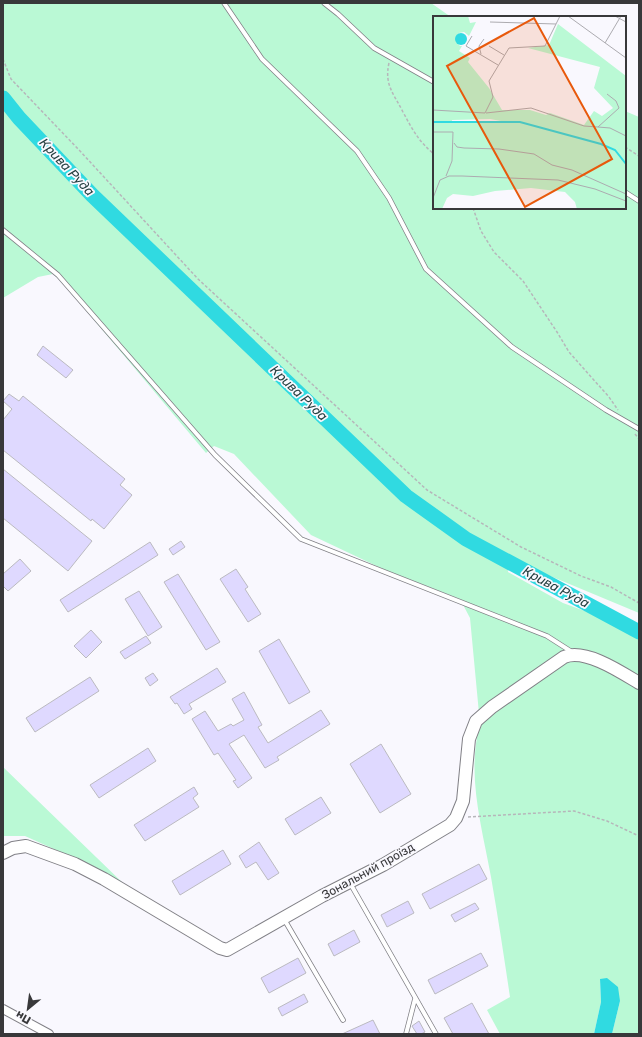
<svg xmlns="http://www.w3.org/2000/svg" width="642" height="1037" font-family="Rubik,sans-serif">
<rect width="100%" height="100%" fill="#f9f8fe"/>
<!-- green -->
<path fill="#baf9d5" d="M3 3H431L451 17H434V208H625V111L639 117V613L543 573 507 554 508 572 563 603 612 621 639 636V1034H612L620 1001 600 979 601 1002 594 1034H500L487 1010 510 997C504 957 498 917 491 877 482 827 466 774 480 724L470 618 460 599 385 570 311 535 234 454 214 446 206 453 62 282 53 274 38 277 3 298Z
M3 767 127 887 76 859 25 836H3Z"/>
<!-- water -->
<path fill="#30dae1" d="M607 978 618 987 620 1001 612 1034H594L601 1002 600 979Z"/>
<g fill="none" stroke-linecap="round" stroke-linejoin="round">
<!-- river -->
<path stroke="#30dae1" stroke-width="15" d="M3 98 19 118 92 195 406 496 466 539 639 632"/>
</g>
<!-- building -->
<path fill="#dfd9ff" stroke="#bbbac0" d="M43 346 73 370 66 378 37 355Z
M9 394 19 401 23 396 125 479 120 485 132 495 104 529 92 519 91 521 3 450V420L12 409 3 401Z
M3 469 92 541 68 571 3 518Z
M181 541 185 547 173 555 169 549Z
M150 542 158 555 68 612 60 600Z
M20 559 31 571 8 591 3 586V574Z
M236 569 248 587 245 589 261 614 248 622 220 579Z
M178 574 220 642 206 650 164 582Z
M139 591 162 627 148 636 125 599Z
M91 630 102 642 86 658 74 646Z
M146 636 151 643 125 659 120 652Z
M279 639 310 692 289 704 259 651Z
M217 668 226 682 189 704 192 709 184 714 177 703 175 704 170 697Z
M153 673 158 680 150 686 145 678Z
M90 677 99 691 35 732 26 718Z
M244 692 262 725 258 727 268 743 321 710 330 724 277 757 279 760 265 768 244 735 229 744 252 778 238 788 233 781 236 780 218 753 214 755 192 719 205 711 218 731 231 724 233 726 244 720 232 699Z
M381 744 411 794 380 813 350 764Z
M148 748 156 761 99 798 90 785Z
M194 787 198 794 193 798 199 807 145 841 134 825Z
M321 797 331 813 295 835 285 819Z
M259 842 279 873 268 880 256 862 246 868 239 856Z
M223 850 231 864 180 895 172 881Z
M479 864 487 879 430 909 422 894Z
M408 901 414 913 387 927 381 915Z
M475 903 479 909 455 922 451 915Z
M354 930 360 942 334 956 328 944Z
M481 953 488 966 435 994 428 980Z
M298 958 306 973 269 993 261 978Z
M304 994 308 1002 282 1016 278 1008Z
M472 1003 489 1034H453L444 1018Z
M373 1020 380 1034H342Z
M419 1021 425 1032 421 1034H417L412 1026Z"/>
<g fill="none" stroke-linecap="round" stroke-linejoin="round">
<defs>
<path id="lane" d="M224 3 262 59 357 151 389 198 426 269 512 347 606 410 639 429
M324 3 338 14 374 48 434 82
M625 192 639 201
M3 230 58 275 215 455 301 539 547 636 572 652
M350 883 436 1034
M284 919 343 1020
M406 1034 415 999"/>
<path id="street" d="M3 1009 49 1034"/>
<path id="secondary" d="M3 853 13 848 26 846 75 864 104 879 220 948 227 950 322 896 383 865 450 825 456 818 463 801 469 739 476 721 492 707 564 657C585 648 621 672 639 683"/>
</defs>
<!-- lane casing -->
<use href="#lane" stroke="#818086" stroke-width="5.5"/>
<!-- street casing -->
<use href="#street" stroke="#818086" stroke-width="10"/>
<!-- secondary casing -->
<use href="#secondary" stroke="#818086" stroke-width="14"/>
<!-- path -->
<path stroke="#b6b6ba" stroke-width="1.5" stroke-dasharray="3 2" stroke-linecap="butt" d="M3 59 11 79 80 151 198 279 427 490 521 547 581 576 611 587 639 603
M389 63C384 85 394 94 403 112 412 129 419 142 434 154
M625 147 639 156
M473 208 481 231 494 252 523 281 557 332 569 352 609 397 618 410
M635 434 639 439
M468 817 574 811 607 821 639 836"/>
<!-- lane -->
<use href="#lane" stroke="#fff" stroke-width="4"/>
<!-- street -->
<use href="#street" stroke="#fff" stroke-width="8"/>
<!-- secondary -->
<use href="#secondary" stroke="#fff" stroke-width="12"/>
</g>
<g text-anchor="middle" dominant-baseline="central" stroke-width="3.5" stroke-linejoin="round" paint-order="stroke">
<!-- street labels -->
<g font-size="12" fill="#38383a" stroke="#f9f8fe">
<text transform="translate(368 871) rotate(-29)">Зональний проїзд</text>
</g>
<!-- water labels -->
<g font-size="13" font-style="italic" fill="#264041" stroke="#f9f8fe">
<text transform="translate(67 167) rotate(47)">Крива Руда</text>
<text transform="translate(299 393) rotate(44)">Крива Руда</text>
<text transform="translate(556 587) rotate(28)">Крива Руда</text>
</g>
</g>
<!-- overview -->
<g transform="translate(433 16)">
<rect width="193" height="193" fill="#f9f8fe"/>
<path d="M0 0H35L37 7 43 6 36 20 31 16 26 17 23 25 27 30H29L26 35 37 42 35 46 56 72 69 94H97L113 99 117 97 151 109 161 95 169 100 180 92 161 72 167 51 95 32 116 29 125 8 193 60V193H144L142 186 132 176 98 172 62 175 40 180 20 178 14 182 9 193H0ZM57 103 68 105 19 107V104Z" fill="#baf9d5" fill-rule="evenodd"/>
<path d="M22 23a6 6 0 1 1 12 0a6 6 0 1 1-12 0Z" fill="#30dae1"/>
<path fill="none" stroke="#30dae1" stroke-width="2" d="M0 106H87L168 128 182 134 193 148"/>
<path fill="none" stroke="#acabb0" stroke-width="1" d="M135 0 193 42M182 0 193 6M57 6 123 8M39 20 33 30 65 49M172 27 188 0M56 30 71 39M48 38 46 30 51 23M0 94 52 97 60 81 56 65 76 32 112 30 127 0M53 97 98 92 151 110 165 111 186 92 183 85 174 78M165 111 177 112 193 120M0 116H20L19 145 13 160M21 127 24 131 31 132 66 133 101 138 119 149 139 154 193 178M0 182 7 164 16 160H29L125 164 162 173 193 185"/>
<path fill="#e8590c" fill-opacity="0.15" stroke="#e8590c" stroke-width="2" d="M101 2 179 143 92 191 14 50Z"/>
<rect width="193" height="193" fill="none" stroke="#38383a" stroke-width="2"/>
</g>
<!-- border -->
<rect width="642" height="1037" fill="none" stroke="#38383a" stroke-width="8"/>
<!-- north arrow -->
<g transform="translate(28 1009) rotate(209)" stroke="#f9f8fe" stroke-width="3" paint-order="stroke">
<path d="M0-3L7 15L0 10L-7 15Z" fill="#38383a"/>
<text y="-6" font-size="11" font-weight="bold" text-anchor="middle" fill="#38383a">Пн</text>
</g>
</svg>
